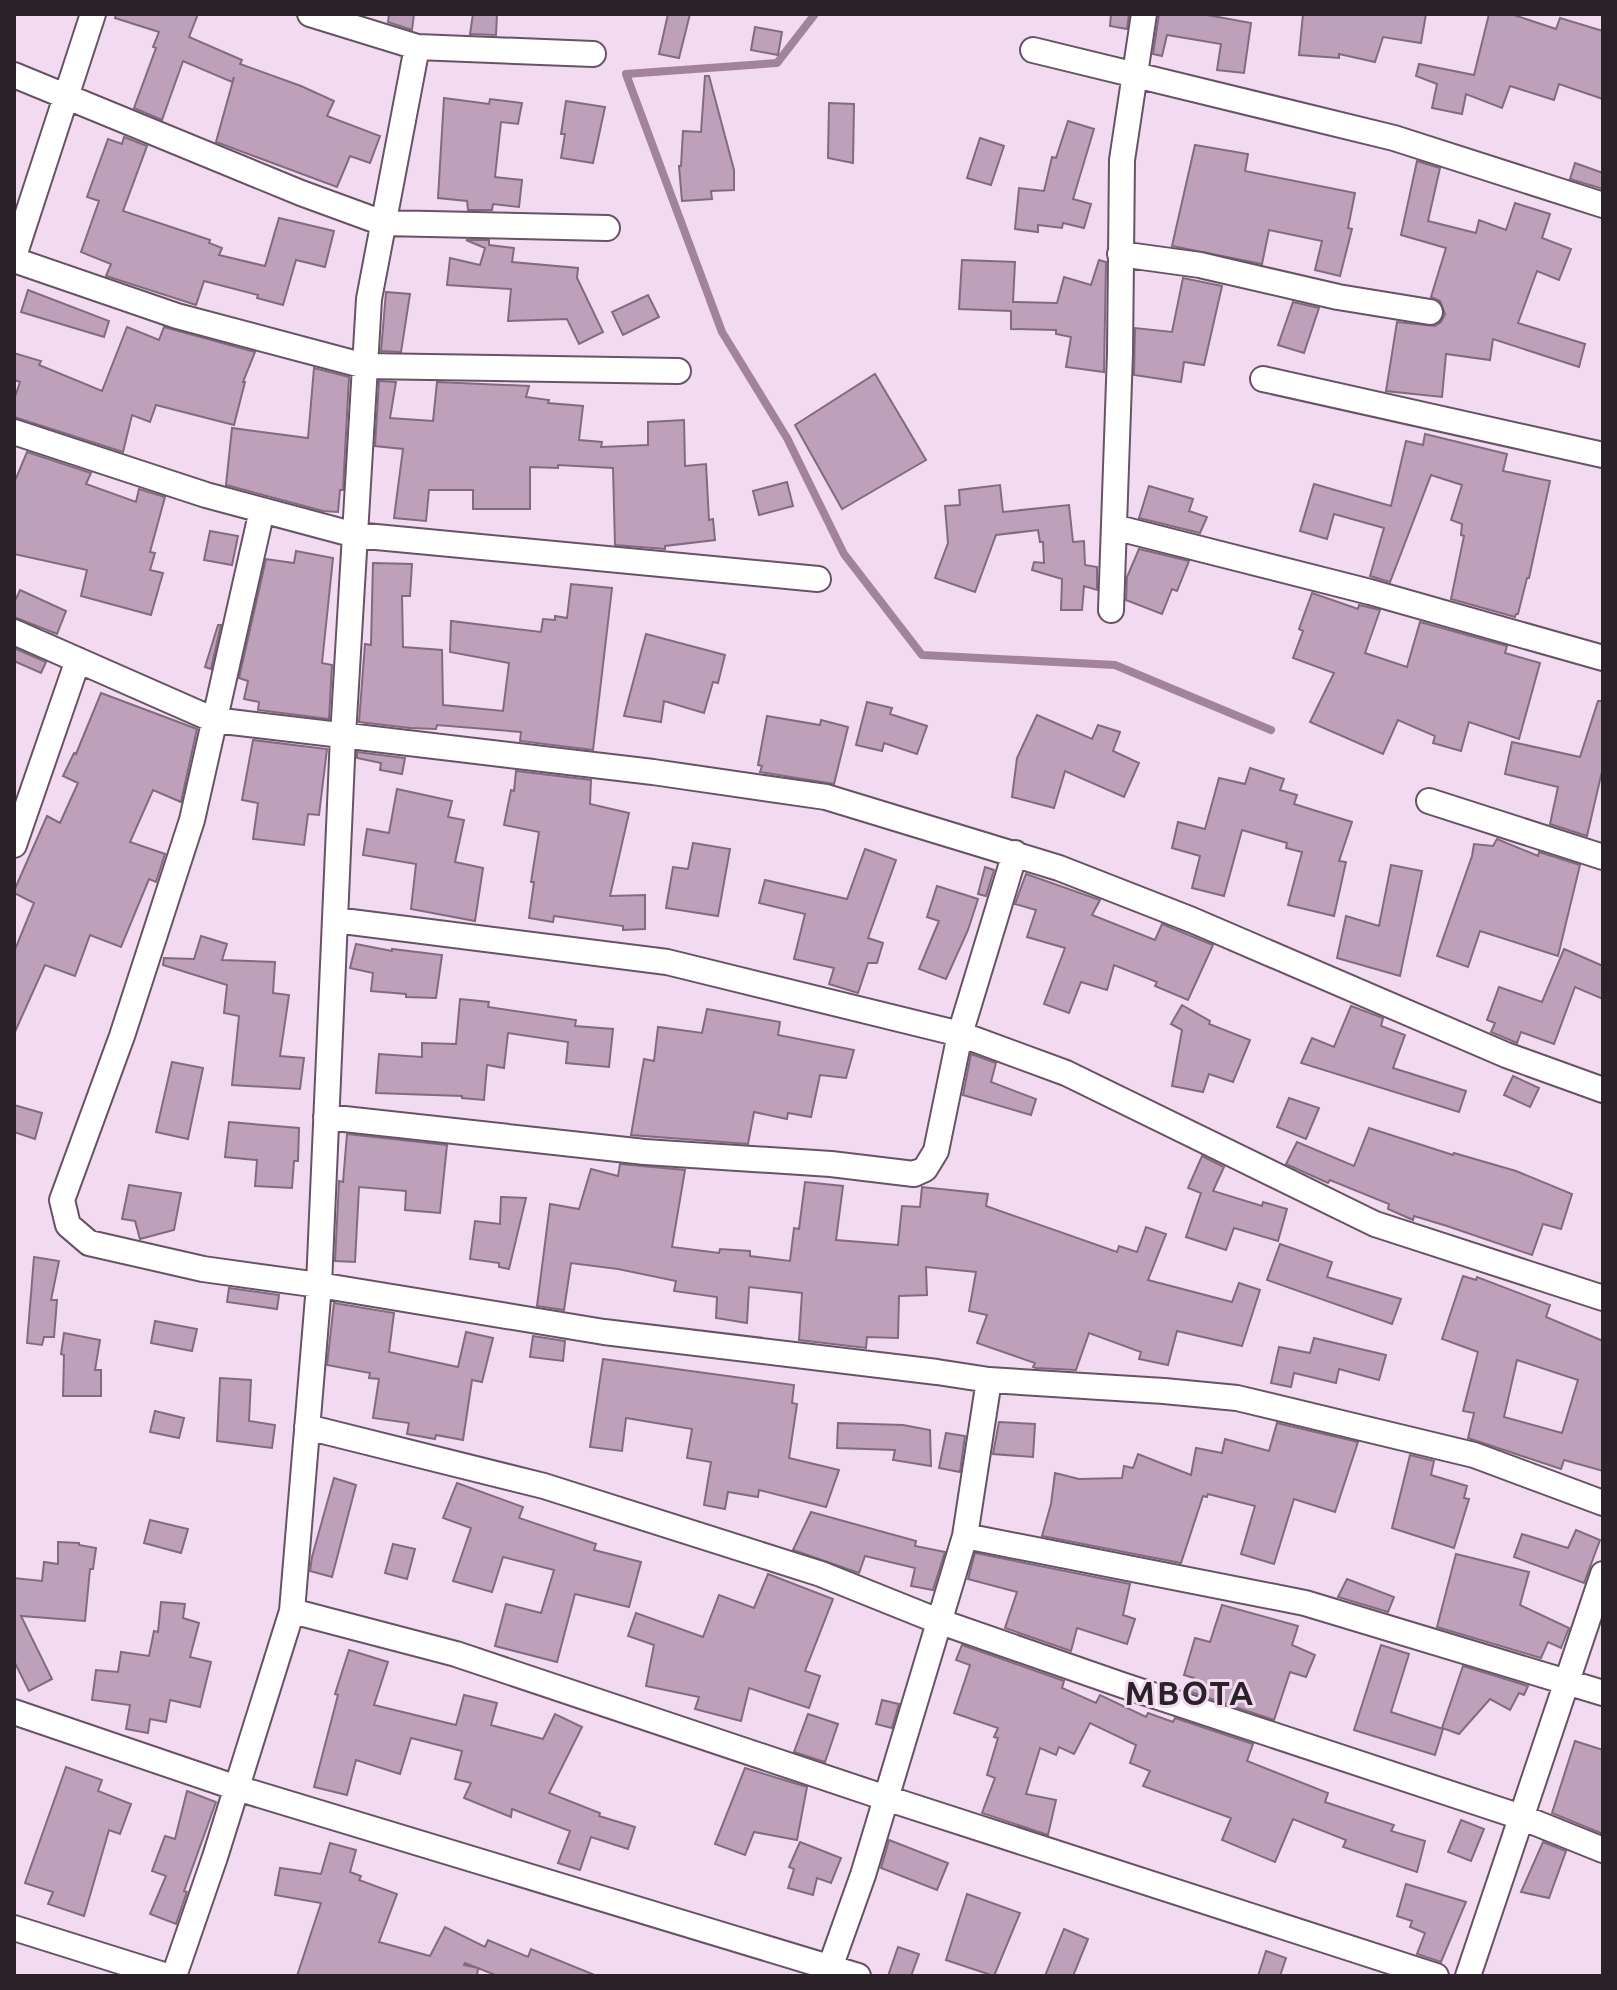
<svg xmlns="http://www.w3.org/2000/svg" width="1617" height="1990" font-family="Ubuntu,sans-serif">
<rect width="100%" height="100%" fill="#f2daf0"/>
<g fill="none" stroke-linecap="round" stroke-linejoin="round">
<!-- stream -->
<path stroke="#a1839e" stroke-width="8" d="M815 14 777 63 626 74 722 332 787 438 844 554 922 655 1115 665 1271 730"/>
</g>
<!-- building -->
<path fill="#bea0bb" stroke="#816c7f" stroke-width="2" fill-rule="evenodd" d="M116 14H198L189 37 242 60 240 64 301 86 334 101 327 116 380 136 370 163 350 156 337 187 216 142 234 77 232 82 183 61 162 120 134 108 156 48 153 47 159 32 115 18Z
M389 14H414L412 30 388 22Z
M473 14H497L496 35 470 34Z
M668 14H690L679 58 659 54Z
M1111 14H1129L1127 29 1110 26Z
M1159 14H1202L1251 23 1244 73 1217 70 1221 44 1167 35 1162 56 1153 54Z
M1303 14H1426L1421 43 1383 37 1375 62 1339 54V58L1299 55Z
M1489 14H1511L1556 29 1560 18 1603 31V99L1559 84 1554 100 1510 86 1502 108 1466 94 1462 114 1432 108 1437 84 1416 76 1419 64 1474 75Z
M755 27 782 32 778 55 751 50Z
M705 76H709L734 170V190L711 191 712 199 682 201 679 166H681L683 131 701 132Z
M444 98 489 104 490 99 522 103 518 124 501 122 495 177 522 180 519 207 493 204 492 210H468L467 201 438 198Z
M566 101 605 107 593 163 561 158 565 134H561Z
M829 103 854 104 853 163 828 158Z
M1068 121 1094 129 1073 199 1091 204 1084 228 1063 223 1062 228 1038 225V232L1015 229 1019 188 1044 191 1052 157 1056 158Z
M124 137 147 146 123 211 210 240 209 243 222 248 219 255 265 266 279 218 334 231 325 267 296 260 283 305 257 298 258 295 204 281 196 305 106 276 111 264 81 252 99 201 87 197 108 139 122 144Z
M980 138 1004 146 991 185 967 178Z
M1195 145 1248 154 1245 171 1355 193 1348 228 1352 229 1340 276 1315 270 1322 241 1269 230 1262 264 1172 246Z
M1417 161 1440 168 1428 221 1476 233 1479 220 1506 230 1515 203 1550 214 1542 238 1571 249 1559 280 1537 271 1518 323 1585 344 1579 367 1493 339 1490 360 1446 354 1442 397 1386 391 1397 322 1435 326 1441 322 1445 314 1440 301 1431 297 1446 248 1401 235Z
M1575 163 1603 173V189L1570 179Z
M466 240H489V245L514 248 512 262 578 268 577 278 603 332 579 344 567 319 508 321 511 289 447 285 450 258 480 265 485 248Z
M962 260 1015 262 1013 302 1057 303 1064 277 1091 285 1099 260 1106 262 1104 372 1066 367 1071 337 1056 334V330L1011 329V311L959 309Z
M1183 278 1222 286 1204 365 1184 362 1181 382 1134 375 1135 328 1172 332Z
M28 290 109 321 104 337 21 312Z
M386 292 410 294 401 352 381 351Z
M648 295 659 317 623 335 612 312Z
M1293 302 1319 308 1304 353 1278 345Z
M127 327 159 340 164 327 255 352 243 382H245L234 425 156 405 150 422 132 415 123 452 14 417V400L20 382 14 380V353L41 361 39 365 102 391Z
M314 368 349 377 343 490H340L338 512 323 511 226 485 232 428 308 438Z
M875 374 926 460 842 509 795 425Z
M379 381 396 382 390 418 433 421 437 382 529 386 526 397 549 400 548 403 583 406 579 440 602 442 601 447 648 445V422L684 420 685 466 706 464 709 520 713 519 715 540 665 546V549L615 545 613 468 558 465V468L530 467V509H473V490H429L426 521 394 518 403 449 375 446Z
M1425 434 1507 454 1503 471 1550 481 1529 578H1527L1518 614H1516L1515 617 1451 599 1464 536 1461 535 1462 524 1451 520 1462 485 1431 475 1390 582 1370 576 1384 528 1334 514 1327 539 1300 531 1314 484 1391 506 1406 441 1423 445Z
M27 452 91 473 86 484 136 502 139 489 165 497 150 552 155 553 150 570 163 573 151 615 81 596 87 570 14 554V483Z
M787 482 793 506 759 515 753 491Z
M1000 485 1003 512 1069 505 1073 542 1084 541 1085 565 1097 567V590L1084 586 1082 610H1061L1062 579 1032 570 1034 562 1044 563 1043 542H1040L1038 530 996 535 975 592 935 578 948 543 945 506 960 505 959 490Z
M1149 486 1193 499 1189 511 1207 517 1200 533 1139 518Z
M210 531 238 536 232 565 204 560Z
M1139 549 1189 561 1177 591 1172 589 1162 614 1126 600 1127 577Z
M296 551 333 558 322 663 332 665 329 719 258 710 259 702 244 699 248 681 239 678 266 559 294 563Z
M373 563 412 564 410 596H402L403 647 442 650 443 705 503 711 509 663 450 652 451 621 541 632 543 619 555 620V616L567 618 571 584 612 588 593 750 520 741 521 732 437 725 436 729 410 728 359 722 365 644 371 645Z
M20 590 66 611 57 634 14 617V603Z
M1312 593 1358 609 1359 605 1380 610 1365 653 1407 667 1420 622 1507 646 1505 653 1540 663 1519 739 1469 722 1461 751 1433 743 1435 736 1398 720 1383 754 1310 722 1334 673 1293 658 1303 631 1299 629Z
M218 625H221L211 669 205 667Z
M646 634 725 655 718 683 713 682 704 713 664 701 661 722 624 716Z
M14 648 46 662 41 673 14 661Z
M101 693 197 729 181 802 153 790 130 842 165 854 156 882 149 879 121 947 90 935 75 976 45 965 14 1034V952L34 903 14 893V891L47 816 60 823 78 783 63 776 74 753 76 754Z
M1598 701H1603V767L1587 836 1550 824 1558 787 1505 774 1512 742 1580 757Z
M867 702 892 708 890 714 927 726 917 754 884 743 882 751 856 745Z
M1037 715 1092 739 1098 725 1120 732 1113 751 1139 763 1124 797 1065 771 1054 808 1012 797 1017 758Z
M767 716 820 725 821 720 848 727 834 784 760 772 762 766 758 765Z
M253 740 327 749 319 815 308 814 304 845 253 839 258 803 242 800Z
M357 752 405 758 402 774 380 770 381 763 357 758Z
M1250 768 1284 779 1280 790 1297 795 1294 804 1352 822 1339 861 1346 862 1334 916 1288 905 1302 852 1286 848 1287 843 1242 830 1224 896 1192 888 1200 856 1172 848 1178 822 1205 829 1219 778 1245 784Z
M516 771 591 780 590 804 629 813 610 896 645 895V929L623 930V926L554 916 553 922 529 918 534 882H531L539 832 504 825 511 790 514 791Z
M397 789 452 801 448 817 464 820 455 862 483 868 475 921 411 909 416 864 363 855 367 829 389 833Z
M1497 839 1538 856 1539 852 1580 865 1558 956 1480 931 1468 967 1437 956 1472 856 1474 844 1493 846Z
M693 843 730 849 718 916 666 908 673 867 688 869Z
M865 849 896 860 868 938 883 943 877 963H868L858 993 829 984 834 968 794 959 805 914 759 903 765 880 847 899Z
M1391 865 1422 871 1400 976 1337 958 1346 916 1379 926Z
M985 867 994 870 986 896 978 894Z
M1026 874 1100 900 1092 915 1155 940 1162 924 1213 945 1188 1000 1155 986 1157 982 1114 965 1107 990 1081 982 1069 1013 1044 1004 1065 948 1027 937 1036 910 1015 904Z
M937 886 978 899 968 930 946 979 919 969 939 921 927 917Z
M201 936 227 944 222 960 275 962 273 993 289 995 280 1056 304 1058 300 1089 232 1085 239 1016 224 1013 227 985 163 965 164 958 194 959Z
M356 944 392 951V949L442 955 436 998 406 997V994L371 991 373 973 350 968Z
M1564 949 1603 966V999L1575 987 1554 1044 1521 1032 1517 1043 1491 1032 1495 1023 1487 1020 1499 987 1542 1002Z
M460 999 489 1002 488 1007 576 1020 575 1026 613 1029 609 1067 566 1063 568 1042 508 1033 504 1068 487 1065 484 1100 462 1098V1096L376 1093 379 1054 422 1057V1043L456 1044Z
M1182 1005 1210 1021 1209 1024 1250 1040 1233 1082 1209 1074 1203 1092 1172 1086 1182 1030 1171 1024Z
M1351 1006 1383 1018 1381 1026 1405 1035 1393 1068 1466 1091 1459 1112 1301 1063 1312 1038 1334 1047Z
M707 1009 780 1022 778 1035 854 1050 846 1078 820 1075 811 1117 788 1113 787 1119 754 1112 748 1144 631 1135 644 1059 654 1061 658 1027 702 1033Z
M971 1054 996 1063 991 1082 1036 1099 1031 1115 963 1095Z
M172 1062 203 1068 188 1139 156 1132Z
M1513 1076 1539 1088 1530 1107 1504 1095Z
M1289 1098 1319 1108 1306 1139 1277 1127Z
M14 1105 42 1113 35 1139 14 1132Z
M229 1122 299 1128 298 1161H294L292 1188 255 1186 257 1160 225 1157Z
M1369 1128 1453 1155 1454 1153 1516 1171 1572 1194 1561 1229 1543 1224 1532 1255 1447 1226 1414 1216 1413 1220 1388 1209 1389 1204 1330 1180 1328 1183 1286 1164 1297 1142 1354 1166Z
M347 1134 447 1145 440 1213 405 1210 406 1191 359 1187 355 1262 335 1261 339 1181 343 1182Z
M1202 1156 1224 1167 1213 1191 1262 1206 1263 1202 1287 1209 1278 1241 1234 1228 1226 1250 1186 1237 1201 1193 1188 1188Z
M620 1164 685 1170 672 1247 719 1253 720 1249 750 1251V1256L790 1261 794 1228 799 1229 805 1182 843 1186 836 1240 898 1245 902 1206 920 1207 922 1187 988 1194 986 1206 1117 1252 1119 1246 1137 1252 1146 1227 1166 1234 1148 1280 1232 1302 1239 1283 1260 1290 1242 1346 1177 1331 1168 1365 1139 1359 1141 1352 1089 1333 1076 1370 1036 1368 1033 1367 1035 1363 977 1343 987 1315 969 1311 976 1272 926 1267 927 1295 899 1296 898 1338 867 1337 866 1348 799 1340 802 1293 749 1287 747 1323 716 1318 717 1297 674 1291 676 1281 618 1269 571 1263 564 1310 537 1306 550 1204 579 1209 591 1169 618 1176Z
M129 1185 181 1193 174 1230 140 1239 135 1221 122 1219Z
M501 1197 526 1198 509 1269 499 1267V1263L470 1259 475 1221 500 1224Z
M1280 1244 1332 1262 1327 1277 1401 1299 1392 1324 1267 1280Z
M34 1257 59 1261 51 1300H57L54 1337H44L42 1345 27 1343Z
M1463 1276 1476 1280 1477 1277 1550 1305 1546 1317 1603 1341V1471L1564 1460 1561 1469 1468 1438 1474 1413 1463 1411 1478 1352 1442 1339ZM1517 1360 1578 1380 1562 1433 1504 1417Z
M229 1288 279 1295 277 1309 227 1302Z
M334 1303 394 1313 389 1352 458 1367 466 1332 493 1338 482 1382 472 1380 463 1440 436 1435 435 1439 407 1434 409 1423 373 1418 379 1379 369 1378 370 1373 327 1365Z
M155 1321 197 1329 192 1351 151 1343Z
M64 1333 100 1340 95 1370H101V1396H63L64 1355 61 1354Z
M533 1336 565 1341 563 1361 530 1357Z
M1314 1338 1386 1355 1379 1380 1339 1369 1336 1383 1294 1373 1291 1387 1271 1383 1279 1347 1310 1353Z
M603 1359 794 1385 792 1403 797 1404 789 1458 839 1470 826 1507 759 1490 758 1497 728 1492 725 1509 704 1505 711 1462 687 1458 692 1429 626 1418 622 1451 590 1447Z
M220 1378 251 1380 249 1421 275 1425 272 1448 217 1441Z
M155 1411 184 1418 179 1438 150 1432Z
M999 1422 1035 1424 1033 1457 993 1454Z
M838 1423 903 1425 930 1430 931 1466 893 1460 895 1450 837 1448Z
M1277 1423 1358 1442 1335 1512 1294 1499 1274 1564 1241 1554 1255 1506 1208 1494 1207 1497 1203 1496 1181 1563 1042 1536 1051 1504 1055 1473 1079 1479 1122 1478 1124 1466 1133 1468 1138 1454 1191 1475 1196 1448 1222 1453 1225 1439 1269 1451Z
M946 1433 965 1436 960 1472 939 1468Z
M1410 1455 1434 1461 1431 1475 1467 1486 1464 1498 1469 1499 1454 1548 1392 1528Z
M334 1478 356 1485 332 1577 310 1571 312 1557Z
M457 1483 523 1507 519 1518 596 1544 594 1550 641 1562 629 1607 575 1594 557 1662 495 1646 506 1604 541 1613 554 1570 503 1557 492 1592 453 1581 471 1528 443 1518Z
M811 1512 916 1541 915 1546 945 1552 933 1590 911 1586 915 1568 865 1556 859 1573 793 1550Z
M150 1520 188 1529 181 1553 144 1543Z
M1576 1530 1600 1540 1584 1583 1514 1557 1522 1534 1568 1548Z
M58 1542 79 1543V1545L96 1548 93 1569H90L85 1621 21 1616 52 1679 29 1691 14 1661V1578L42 1581 44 1562 58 1564Z
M393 1544 415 1549 407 1579 385 1573Z
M975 1553 1130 1584 1123 1615 1135 1619 1127 1644 1077 1628 1071 1651 1005 1628 1017 1592 968 1579Z
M1456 1554 1529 1572 1520 1605 1569 1628 1561 1648 1548 1642 1541 1658 1437 1627Z
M768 1574 833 1599 805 1671 820 1676 809 1708 749 1688 741 1721 695 1709 699 1697 646 1686 654 1645 628 1636 636 1613 703 1637 719 1595 754 1608Z
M1347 1579 1394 1597 1388 1612 1338 1597Z
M161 1602 185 1604 183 1618 199 1623 190 1657 211 1662 200 1707 170 1700 166 1722 150 1719 148 1733 126 1729 130 1705 92 1700 96 1670 118 1672 121 1652 149 1656 154 1631 158 1632Z
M1222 1605 1298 1626 1292 1645 1315 1655 1306 1677 1290 1672 1274 1720 1188 1691 1194 1678 1184 1675 1195 1638 1210 1642Z
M962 1645 1064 1681 1062 1688 1096 1703 1100 1695 1146 1717 1148 1713 1173 1722 1175 1718 1253 1744 1247 1761 1328 1793 1325 1802 1394 1825 1391 1831 1425 1841 1417 1872 1343 1847 1346 1840 1293 1819 1275 1862 1222 1840 1231 1818 1143 1786 1150 1771 1130 1763 1136 1745 1090 1723 1074 1754 1059 1747 1056 1755 1040 1748 1026 1794 1056 1800 1048 1835 982 1813 995 1778 987 1775 998 1738 994 1737 998 1728 954 1713 970 1665 956 1660Z
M1381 1645 1409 1654 1391 1712 1443 1729 1435 1755 1354 1730Z
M349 1650 388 1662 374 1705 456 1725 464 1695 497 1703 491 1725 543 1739 555 1714 582 1727 549 1793 600 1813 599 1816 635 1827 628 1849 591 1837 580 1870 558 1863 570 1831 512 1809 511 1817 464 1798 471 1783 455 1779 462 1751 411 1738 400 1774 356 1760 347 1795 314 1787 338 1695 335 1694Z
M1463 1666 1528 1686 1524 1695 1519 1693 1510 1710 1490 1699 1459 1734 1442 1728Z
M882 1700 899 1704 892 1728 876 1724Z
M808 1714 838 1724 825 1762 794 1752Z
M1575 1741 1603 1750V1834L1552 1813Z
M66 1767 102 1780 98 1791 131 1804 120 1834 109 1830 84 1916 48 1904 53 1892 25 1883Z
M745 1768 807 1787 797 1840 754 1832 745 1855 715 1844Z
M187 1791 216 1802 184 1891 187 1892 176 1924 150 1914 166 1876 152 1871 165 1836 175 1839Z
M1461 1820 1484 1829 1471 1861 1448 1852Z
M889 1840 948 1863 937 1890 881 1868Z
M800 1842 841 1858 831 1883 817 1878 813 1895 788 1888 794 1869 789 1867Z
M1543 1842 1566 1851 1549 1898 1521 1892Z
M330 1843 356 1850 350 1872 361 1876 359 1880 397 1894 379 1942 430 1956 445 1927 485 1947 488 1940 528 1957 531 1949 597 1976H498L465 1963 464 1965 478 1968 477 1976H297L321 1903 275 1895 280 1868 321 1874Z
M1406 1884 1466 1902 1441 1962 1417 1954 1425 1933 1410 1927 1412 1921 1397 1916Z
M967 1894 1020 1913 994 1976 946 1960Z
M1064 1929 1088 1939 1073 1976H1045Z
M898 1947 919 1954 911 1976H888Z
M1266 1951 1286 1958 1280 1976H1258Z"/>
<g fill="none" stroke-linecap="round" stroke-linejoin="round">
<defs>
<path id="minor" d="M310 14 417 47 593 54
M1033 50 1394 138 1603 205
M14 75 301 193 383 223 607 228
M1120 254 1200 265 1338 297 1430 312
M14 256 93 14
M14 260 177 316 365 366 678 371
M1263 379 1603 455
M14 432 206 495 355 535 818 579
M262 510 192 820 122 1036 62 1200 68 1225 89 1243 203 1269 319 1285 604 1332 937 1372 989 1380 1164 1391 1237 1398 1474 1455 1603 1503
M1114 527 1370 592 1603 658
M1111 610 1120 353 1122 160 1144 14
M14 632 214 720 653 772 826 797 1059 868 1192 920 1506 1055 1603 1090
M1429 801 1603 857
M14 845 78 660
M335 920 667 962 960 1034 1066 1073 1375 1224 1603 1298
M326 1117 645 1152 831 1164 914 1174 925 1169 936 1151 960 1034 1015 853
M307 1427 544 1486 821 1574 938 1621 1122 1685 1521 1817 1603 1850
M965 1536 1305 1603 1603 1693
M292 1611 456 1654 886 1798 1436 1976
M14 1712 237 1788 858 1976
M14 1928 167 1976
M174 1976 215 1857 292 1611 319 1285 343 736 369 299 417 47
M827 1976 863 1875 965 1536 989 1380
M1468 1976 1603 1574"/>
</defs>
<!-- minor casing -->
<use href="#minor" stroke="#675365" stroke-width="28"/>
<!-- minor -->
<use href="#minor" stroke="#fff" stroke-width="24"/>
</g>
<g text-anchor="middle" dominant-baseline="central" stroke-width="6" stroke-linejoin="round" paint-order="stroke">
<!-- district labels -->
<g font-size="34" font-weight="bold" letter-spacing="2" fill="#2a2129" stroke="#f2daf0">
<text x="1190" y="1692">MBOTA</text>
</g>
</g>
<!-- border -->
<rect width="1617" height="1990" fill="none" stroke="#2a2129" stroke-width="32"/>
</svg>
